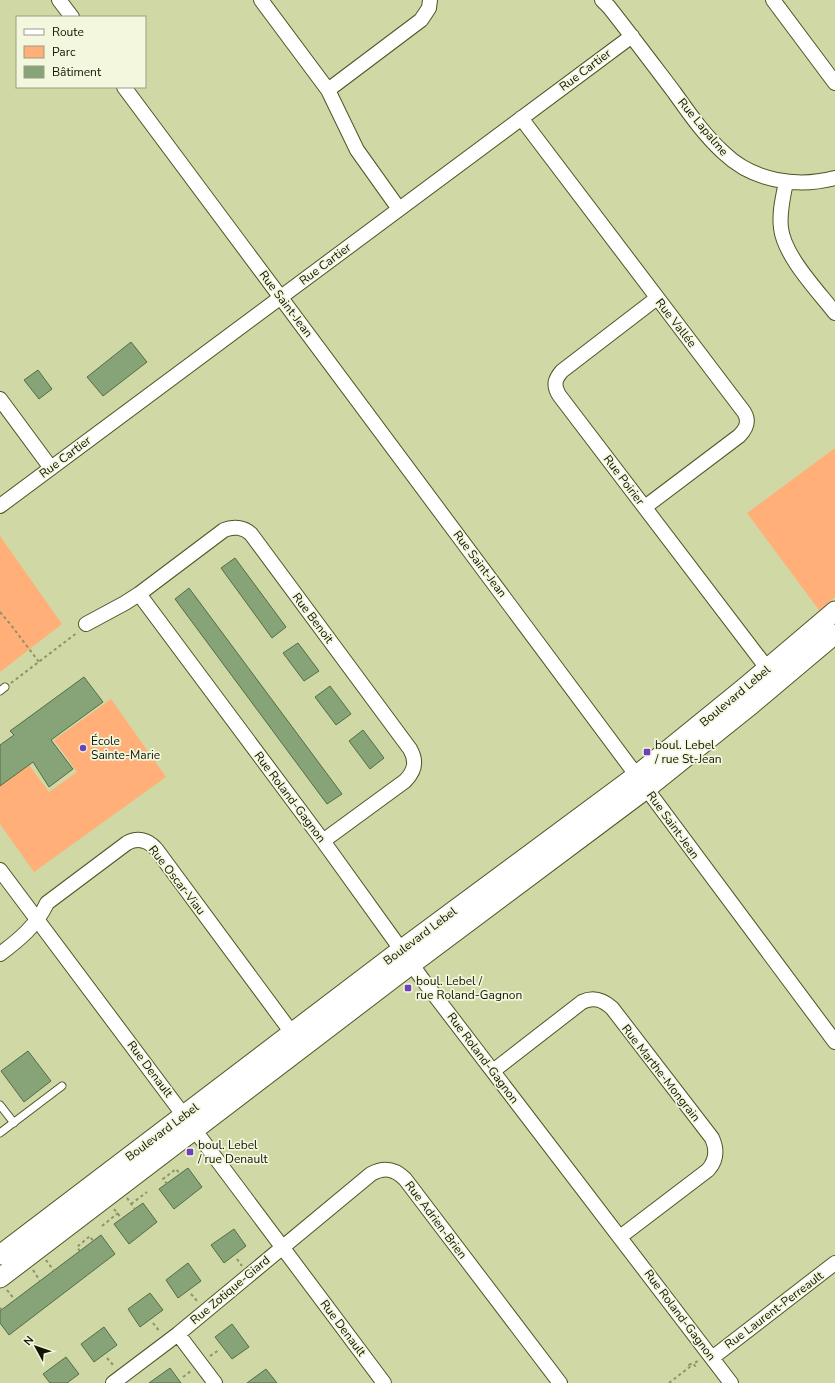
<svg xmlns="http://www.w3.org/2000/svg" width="835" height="1383" font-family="'Nunito Sans',sans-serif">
<rect width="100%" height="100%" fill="#d0d9a5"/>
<!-- green -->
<path fill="#ffaf77" d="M835 448V597L819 610 747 513Z
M0 536 62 624 0 672Z
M111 699 166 777 34 872 0 824V786L29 765 49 792 77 772 54 740Z"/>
<!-- building -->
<path fill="#87a479" stroke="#526d45" d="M131 342 147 362 103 396 87 377Z
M38 370 52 389 39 399 24 380Z
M235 558 286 627 272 638 221 568Z
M189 588 342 794 327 804 175 599Z
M298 643 319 671 304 681 283 653Z
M84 677 103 702 51 740 73 769 49 787 33 762 0 786V745L14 735 10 731Z
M330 686 351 714 336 725 315 697Z
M363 730 384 758 370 769 349 741Z
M28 1051 51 1081 24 1102 1 1071Z
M188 1168 202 1187 174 1209 159 1189Z
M143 1203 157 1222 129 1244 114 1224Z
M234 1229 246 1246 224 1263 211 1245Z
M101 1235 115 1254 9 1335 0 1323V1311Z
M188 1263 201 1281 178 1298 166 1280Z
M150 1293 163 1310 140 1327 128 1309Z
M232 1324 249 1347 232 1359 215 1337Z
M104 1327 117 1345 94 1362 81 1344Z
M66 1357 79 1374 67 1383H50L43 1374Z
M170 1368 181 1383H149Z
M266 1369 277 1383H247Z"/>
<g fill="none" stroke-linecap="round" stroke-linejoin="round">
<defs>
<path id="lane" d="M0 691 5 687
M0 1105 14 1123
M0 1133 62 1086"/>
<path id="street" d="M59 0 72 17
M261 0 328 90 357 150 399 209
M602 0 609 7C631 35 652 63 674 92 689 113 704 135 724 153 753 181 797 188 835 178
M773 0 835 83
M124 87 835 1042
M328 90 421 20 429 8 430 0
M521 118 744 412C750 422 746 429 739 436L645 507
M786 182C783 197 779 213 781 228 784 256 818 291 835 313
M657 298 562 371C555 379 553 385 559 395L773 676
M0 399 51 468
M0 506 632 36
M139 594 323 841 423 980 731 1383
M86 624 125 603 139 594 224 530C233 526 244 527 251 534L410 749C417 761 415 771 405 781L323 841
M0 870 384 1383
M0 954C19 940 37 925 47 903L127 843C138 837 148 840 156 849L292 1033
M493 1071 582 1002C594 996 603 1000 612 1008L712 1138C717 1149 717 1160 708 1170L620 1237
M178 1334 215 1383
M712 1358 835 1263
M113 1383 178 1334 371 1174C384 1167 394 1168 405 1179L560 1383"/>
<path id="secondary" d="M0 1255 402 949 637 775 743 689 835 611
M0 1278 400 973 646 789 752 704 835 634"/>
</defs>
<!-- lane casing -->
<use href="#lane" stroke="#4e5525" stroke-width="9"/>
<!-- street casing -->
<use href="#street" stroke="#4e5525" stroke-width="16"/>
<!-- secondary casing -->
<use href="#secondary" stroke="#4e5525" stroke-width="21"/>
<!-- path -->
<path stroke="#8c936b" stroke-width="2" stroke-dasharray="3 3" stroke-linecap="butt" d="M0 612 11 625 39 662
M11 683 78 632
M167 1184 163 1179 176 1169 180 1174
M127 1198 135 1209
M131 1204 147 1192
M114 1209 122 1219
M102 1226 118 1213
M80 1251 77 1247 90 1236 93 1241
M237 1259 242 1266
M46 1260 54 1271
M33 1270 40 1281
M7 1290 15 1300
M191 1294 198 1302
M0 1308 2 1310
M153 1323 160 1332
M210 1356 219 1350
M107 1358 114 1366
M183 1377 191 1371
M669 1383 691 1366 689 1365 693 1363 695 1366 697 1364 696 1362 698 1361"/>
<!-- lane -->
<use href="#lane" stroke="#fff" stroke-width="7"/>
<!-- street -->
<use href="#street" stroke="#fff" stroke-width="14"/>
<!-- secondary -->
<use href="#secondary" stroke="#fff" stroke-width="19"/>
</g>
<!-- markers -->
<g fill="#6c41b9" stroke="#f2f7dd" stroke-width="1.5">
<circle cx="83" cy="748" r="4"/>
<rect x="643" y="748" width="8" height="8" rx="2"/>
<rect x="404" y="984" width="8" height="8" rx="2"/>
<rect x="186" y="1148" width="8" height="8" rx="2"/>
</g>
<g text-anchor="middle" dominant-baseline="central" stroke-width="3.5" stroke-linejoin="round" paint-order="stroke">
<!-- street labels -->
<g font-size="12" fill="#131503" stroke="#f2f7dd">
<text transform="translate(585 70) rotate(-37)">Rue Cartier</text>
<text transform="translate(703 127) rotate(50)">Rue Lapalme</text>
<text transform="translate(325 264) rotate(-37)">Rue Cartier</text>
<text transform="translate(286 304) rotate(53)">Rue Saint-Jean</text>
<text transform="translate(676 323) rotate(52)">Rue Vallée</text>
<text transform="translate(65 457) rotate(-37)">Rue Cartier</text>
<text transform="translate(624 480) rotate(53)">Rue Poirier</text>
<text transform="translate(480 564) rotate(53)">Rue Saint-Jean</text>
<text transform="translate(313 618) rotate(53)">Rue Benoit</text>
<text transform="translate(735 696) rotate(-40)">Boulevard Lebel</text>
<text transform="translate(290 797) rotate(53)">Rue Roland-Gagnon</text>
<text transform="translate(673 825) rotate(54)">Rue Saint-Jean</text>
<text transform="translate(177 880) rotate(52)">Rue Oscar-Viau</text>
<text transform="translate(420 936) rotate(-37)">Boulevard Lebel</text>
<text transform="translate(483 1058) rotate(53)">Rue Roland-Gagnon</text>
<text transform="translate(150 1069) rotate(53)">Rue Denault</text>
<text transform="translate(661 1073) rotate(52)">Rue Marthe-Mongrain</text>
<text transform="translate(162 1132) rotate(-37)">Boulevard Lebel</text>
<text transform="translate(436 1220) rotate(53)">Rue Adrien-Brien</text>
<text transform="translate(230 1290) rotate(-40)">Rue Zotique-Giard</text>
<text transform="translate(774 1310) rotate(-37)">Rue Laurent-Perreault</text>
<text transform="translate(680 1315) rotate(53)">Rue Roland-Gagnon</text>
<text transform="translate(343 1328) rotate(53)">Rue Denault</text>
</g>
<!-- poi labels -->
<g font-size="12" fill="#131503" stroke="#f2f7dd" text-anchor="start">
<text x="91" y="741">École<tspan x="91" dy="14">Sainte-Marie</tspan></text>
<text x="655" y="745">boul. Lebel<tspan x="655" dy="14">/ rue St-Jean</tspan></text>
<text x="416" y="981">boul. Lebel /<tspan x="416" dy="14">rue Roland-Gagnon</tspan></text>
<text x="198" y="1145">boul. Lebel<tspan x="198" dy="14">/ rue Denault</tspan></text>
</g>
</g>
<!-- legend -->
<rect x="16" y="16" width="130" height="72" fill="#f2f7dd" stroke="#999d86"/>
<rect x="24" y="29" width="20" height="6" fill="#ffffff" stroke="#999d86"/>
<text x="52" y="36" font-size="12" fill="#131503">Route</text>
<rect x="24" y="46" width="20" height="12" fill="#ffaf77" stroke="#999d86"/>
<text x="52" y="56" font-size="12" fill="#131503">Parc</text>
<rect x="24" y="66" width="20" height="12" fill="#87a479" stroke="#999d86"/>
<text x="52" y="76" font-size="12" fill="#131503">Bâtiment</text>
<!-- north arrow -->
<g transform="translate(36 1347) rotate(310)" stroke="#f2f7dd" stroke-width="3" paint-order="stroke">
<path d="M0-3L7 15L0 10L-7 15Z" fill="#131503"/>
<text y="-6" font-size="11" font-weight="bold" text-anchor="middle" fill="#131503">N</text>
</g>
</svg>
